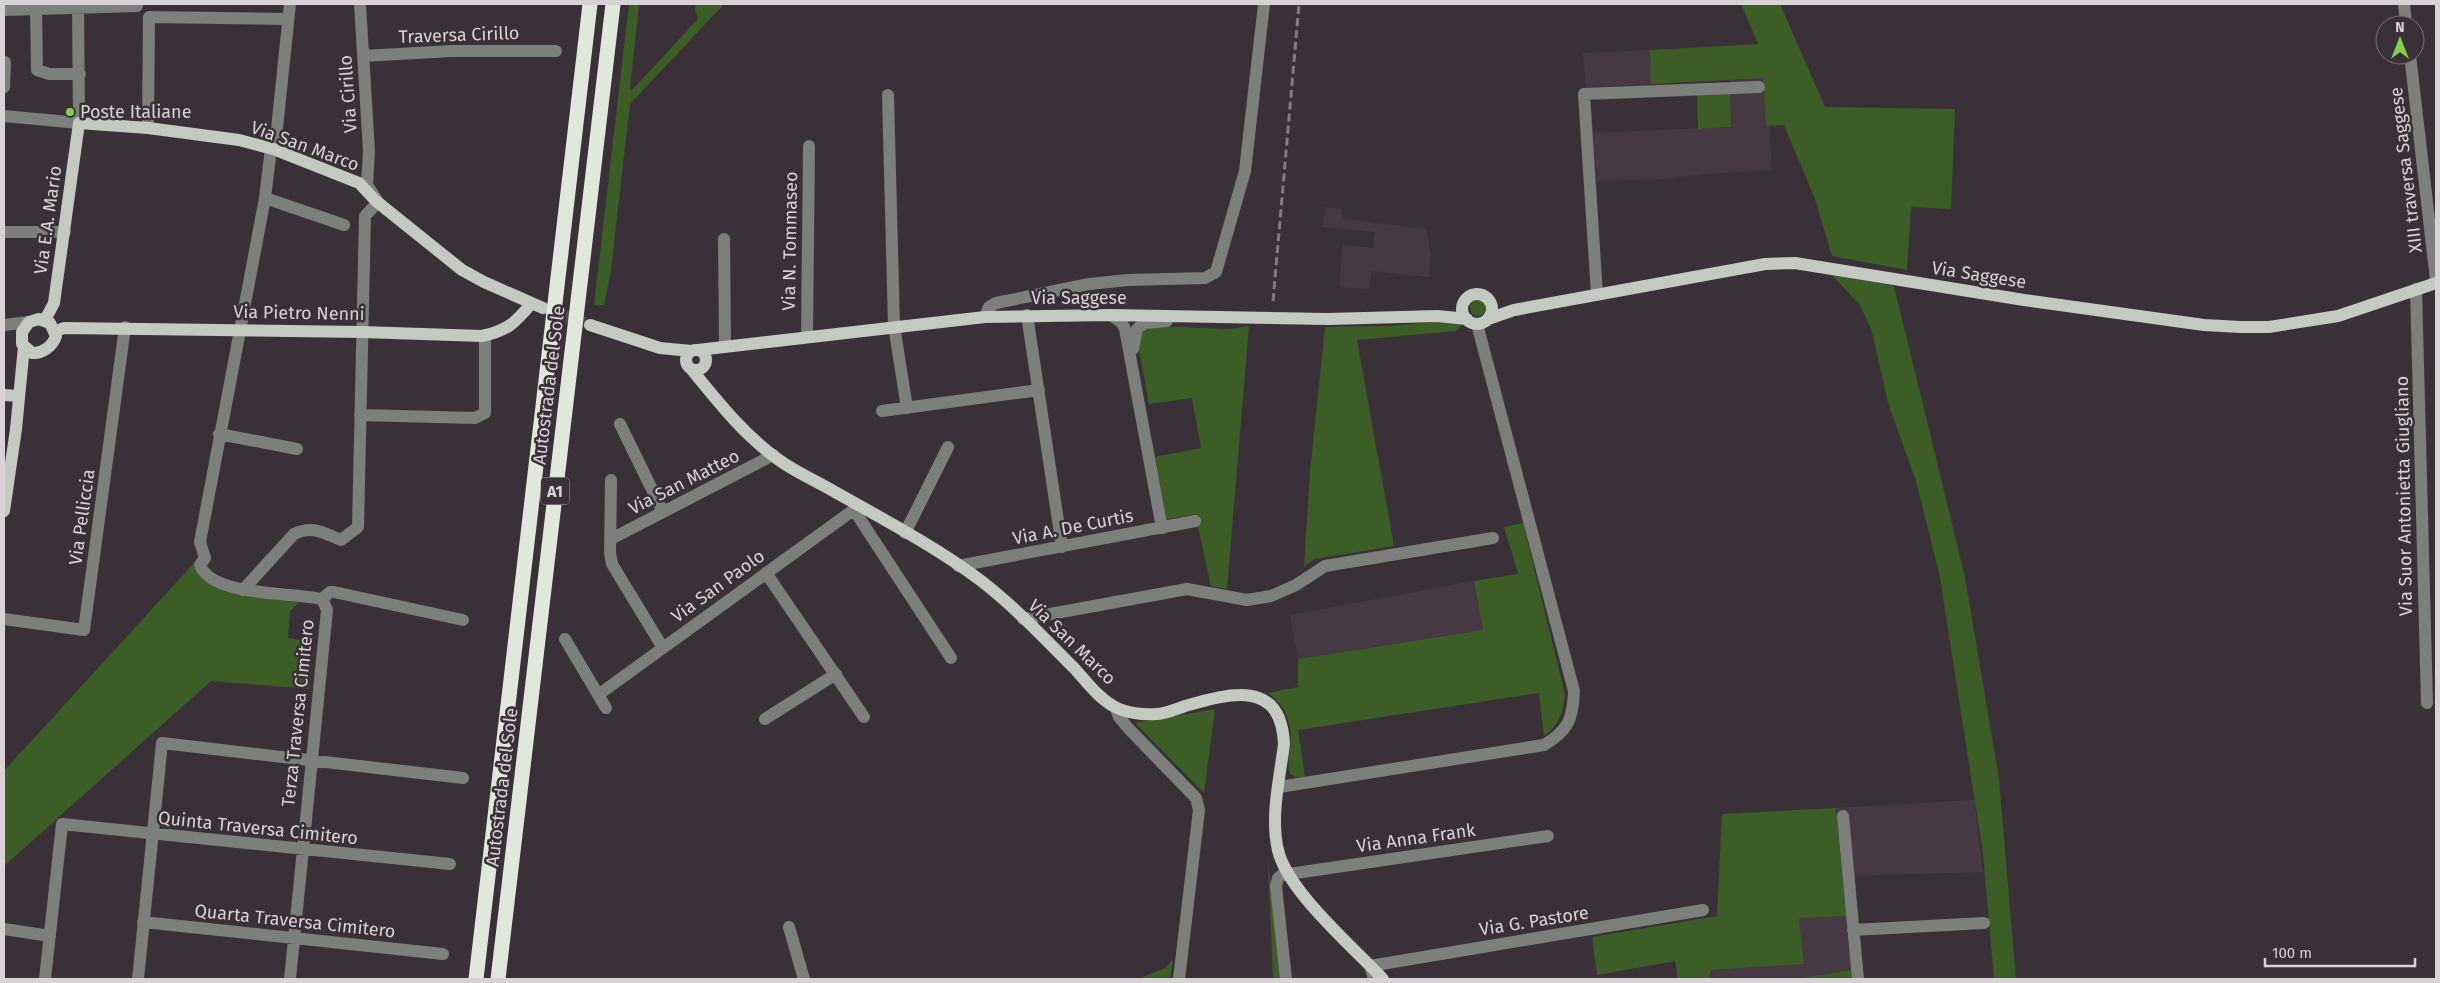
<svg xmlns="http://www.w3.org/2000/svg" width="2440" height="983" font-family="'Fira Sans',sans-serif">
<rect width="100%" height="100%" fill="#3a3138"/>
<!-- built -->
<path fill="#473944" d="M1650 50 1651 84 1586 87 1583 53Z
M1763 77 1766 125H1769L1772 170 1705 174 1665 179 1597 181 1593 133 1731 127 1730 79Z
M1325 207 1342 209V219L1426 229 1431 255 1429 277 1372 271 1369 289 1339 287 1343 245 1373 248 1375 232 1323 227Z
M1474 581 1483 630 1298 659 1290 615Z
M1974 800 1983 872 1843 876 1836 808Z
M1846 916 1851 970 1807 977V979H1708L1710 970 1803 964 1799 918Z"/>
<!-- green -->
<path fill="#3c5d26" d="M629 4H639L630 89 632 90 698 19 695 9 696 4H724L630 104 611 270 604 305H594Z
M1741 4H1780L1825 107 1955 109 1951 209 1911 207 1907 270 1832 256 1815 199 1784 125 1766 126 1763 78 1651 84 1650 50 1758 44Z
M1730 93 1731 127 1698 129 1697 95Z
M1832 275 1894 286 1965 577 1999 779 2016 979H1994L1983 853 1940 578 1916 481 1888 403 1872 331 1860 305Z
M1470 308a8 8 0 1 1 16 0a8 8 0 1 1-16 0Z
M1452 321 1462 324 1456 331 1357 340 1394 546 1314 559 1304 567 1310 472 1325 327 1389 326Z
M1153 326 1229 329 1249 326 1227 589 1211 586 1195 514 1167 519 1155 457 1201 448 1192 398 1149 404 1138 345 1142 330Z
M1523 523 1565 695C1563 713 1559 725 1544 736L1539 693 1298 730 1305 777H1296L1290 774C1287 766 1289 759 1290 751 1293 727 1288 707 1268 693L1298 687V659L1483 630 1474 581 1518 574 1504 527Z
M194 563 203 576 276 599 299 603 290 611 288 638 313 642 309 689 211 681 4 866V771Z
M1215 709 1204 793 1135 723Z
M1836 808 1846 916 1799 918 1804 964 1711 970 1708 979H1678L1675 961 1597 975 1592 937 1717 916 1722 814Z
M1268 859 1281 979H1273Z
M1173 960 1170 979H1138L1165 968Z
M1851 970 1852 979H1807V977Z"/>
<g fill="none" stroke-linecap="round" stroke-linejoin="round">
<!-- major-tunnel -->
<path stroke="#524950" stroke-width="12" stroke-dasharray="12 6" stroke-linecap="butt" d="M545 309 585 323"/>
<!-- minor -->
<path stroke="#7c7f7b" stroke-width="12" d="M290 4 276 138 271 148 265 198 200 542 205 558 200 565C212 597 293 592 322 599
M2404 4 2406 25
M4 10 137 6
M36 10 37 70 49 74H80
M2410 55 2436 280
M363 56 452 51H556
M4 87 5 62
M888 95 894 326 907 408
M4 116 79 123 78 4
M148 128 149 17 288 19
M265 198 344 225
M4 232H65
M724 239 725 346
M2416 289 2427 703
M1597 294 1584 94 1759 87
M1027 315 1062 547
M1111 315 1122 323 1125 329 1162 528
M985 317 989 307 996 303 1089 284 1128 280 1205 278 1216 272 1245 171 1264 4
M4 325 29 322
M807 337 809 146
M1133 349 1137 329 1144 323 1167 321
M882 411 1039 390
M360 415 475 418 485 413V335
M620 424 663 512
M219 434 297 449
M611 480 610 553 612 564 663 648
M854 510 951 658
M905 533 948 447
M611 539 773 455
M958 566 1195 521
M766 573 864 717
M243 590 294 534C313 525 323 533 341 540L358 527 365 216 378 202 367 185 369 151 360 4
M322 599 330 592H334L463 620
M4 619 84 630 125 327
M1023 619 1187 589 1247 600 1271 596 1296 585 1325 566 1493 538
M565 639 606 708
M598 695 859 506
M1116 708 1119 717 1129 729 1196 798 1199 810 1179 979
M765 719 836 674
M1279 787 1544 745C1568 731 1573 719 1574 691L1477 324
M1843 816 1858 979
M143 922 443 954
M789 927 804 979
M4 929 50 936
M1853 930 1984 923
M45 979 62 824 450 864
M138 979 162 743 463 778
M290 979 327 610 322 599
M1286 979 1276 886 1278 878 1282 875 1548 836
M1374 979 1370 966 1703 910"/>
<!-- major -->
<path stroke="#c4cac1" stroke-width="12" d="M1462 309a15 15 0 1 1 30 0a15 15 0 1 1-30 0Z
M39 319 50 323 56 336C53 346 42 354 32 353L22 344V332L29 322Z
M1488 319 1514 310 1765 264 1795 263 2024 300 2204 325 2241 327H2269L2338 316 2436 283
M45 320 54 303 79 123 148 128 239 140 273 149 359 183 376 201 462 270 484 282 543 308
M590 325 660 348 691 351
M56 331 64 328 362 332 482 336C507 331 515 323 531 304
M686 360a10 10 0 1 1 20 0a10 10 0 1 1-20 0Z
M698 350 985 317 1111 315 1328 319 1438 316 1467 319
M692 370C718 402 745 436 779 460 794 471 812 479 828 488 879 517 933 545 980 580 1014 606 1044 638 1074 668 1087 682 1098 698 1115 707 1126 713 1143 715 1156 714 1165 714 1176 709 1185 706 1230 693 1281 679 1284 744 1280 777 1270 817 1278 850 1287 891 1354 948 1383 979
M4 395 18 396
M4 511 16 429 24 346"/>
<!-- highway -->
<path stroke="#e0e8dc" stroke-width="15" d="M476 979 590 4
M498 979 613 4"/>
<!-- rail -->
<path stroke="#827b81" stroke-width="3" stroke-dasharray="8 4" stroke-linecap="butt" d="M1273 301 1299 4"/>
</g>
<!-- markers -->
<circle fill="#83d04e" stroke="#3a3138" stroke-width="2" cx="70" cy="112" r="5"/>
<g text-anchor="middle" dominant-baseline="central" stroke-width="5" stroke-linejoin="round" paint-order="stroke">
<!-- shield labels -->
<rect fill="#3a3138" stroke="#a9a2a7" stroke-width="1" x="541" y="477.5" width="28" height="27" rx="4"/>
<g font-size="16" font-weight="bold" fill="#d8d2d7">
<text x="555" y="491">A1</text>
</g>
<!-- street labels -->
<g font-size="18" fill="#d8d2d7" stroke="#3a3138">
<text transform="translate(459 35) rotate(-2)">Traversa Cirillo</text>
<text transform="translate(348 94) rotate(-94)">Via Cirillo</text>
<text transform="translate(305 146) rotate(20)">Via San Marco</text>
<text transform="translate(2406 170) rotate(-97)">XIII traversa Saggese</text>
<text transform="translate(48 220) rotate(-82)">Via E.A. Mario</text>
<text transform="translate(790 241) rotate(-89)">Via N. Tommaseo</text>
<text transform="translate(1979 275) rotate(9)">Via Saggese</text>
<text x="1079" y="298">Via Saggese</text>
<text transform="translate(299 313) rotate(1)">Via Pietro Nenni</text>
<text transform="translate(549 385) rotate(-83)">Autostrada del Sole</text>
<text transform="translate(684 482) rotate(-27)">Via San Matteo</text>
<text transform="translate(2404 496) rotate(-91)">Via Suor Antonietta Giugliano</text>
<text transform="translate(82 517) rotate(-82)">Via Pelliccia</text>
<text transform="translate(1073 527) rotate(-11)">Via A. De Curtis</text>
<text transform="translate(718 586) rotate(-36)">Via San Paolo</text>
<text transform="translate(1072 642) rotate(44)">Via San Marco</text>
<text transform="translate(298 713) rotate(-84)">Terza Traversa Cimitero</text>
<text transform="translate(502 787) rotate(-83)">Autostrada del Sole</text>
<text transform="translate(258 828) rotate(6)">Quinta Traversa Cimitero</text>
<text transform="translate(1416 838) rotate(-8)">Via Anna Frank</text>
<text transform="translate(295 921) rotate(6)">Quarta Traversa Cimitero</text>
<text transform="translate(1534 921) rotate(-9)">Via G. Pastore</text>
</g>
<!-- poi labels -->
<g font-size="18" fill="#d8d2d7" stroke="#3a3138" text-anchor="start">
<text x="80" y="112">Poste Italiane</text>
</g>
</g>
<!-- border -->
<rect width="2440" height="983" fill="none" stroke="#d8d2d7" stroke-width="10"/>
<!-- north arrow -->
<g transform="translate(2400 40)"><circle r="24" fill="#3a3138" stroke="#797178"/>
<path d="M0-4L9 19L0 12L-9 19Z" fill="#83d04e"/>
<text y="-8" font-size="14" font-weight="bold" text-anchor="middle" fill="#d8d2d7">N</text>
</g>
<!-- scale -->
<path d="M2265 958v8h150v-8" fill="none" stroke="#d8d2d7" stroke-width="2.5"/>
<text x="2272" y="958" font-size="15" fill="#d8d2d7" stroke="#3a3138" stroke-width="4" paint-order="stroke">100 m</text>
</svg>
